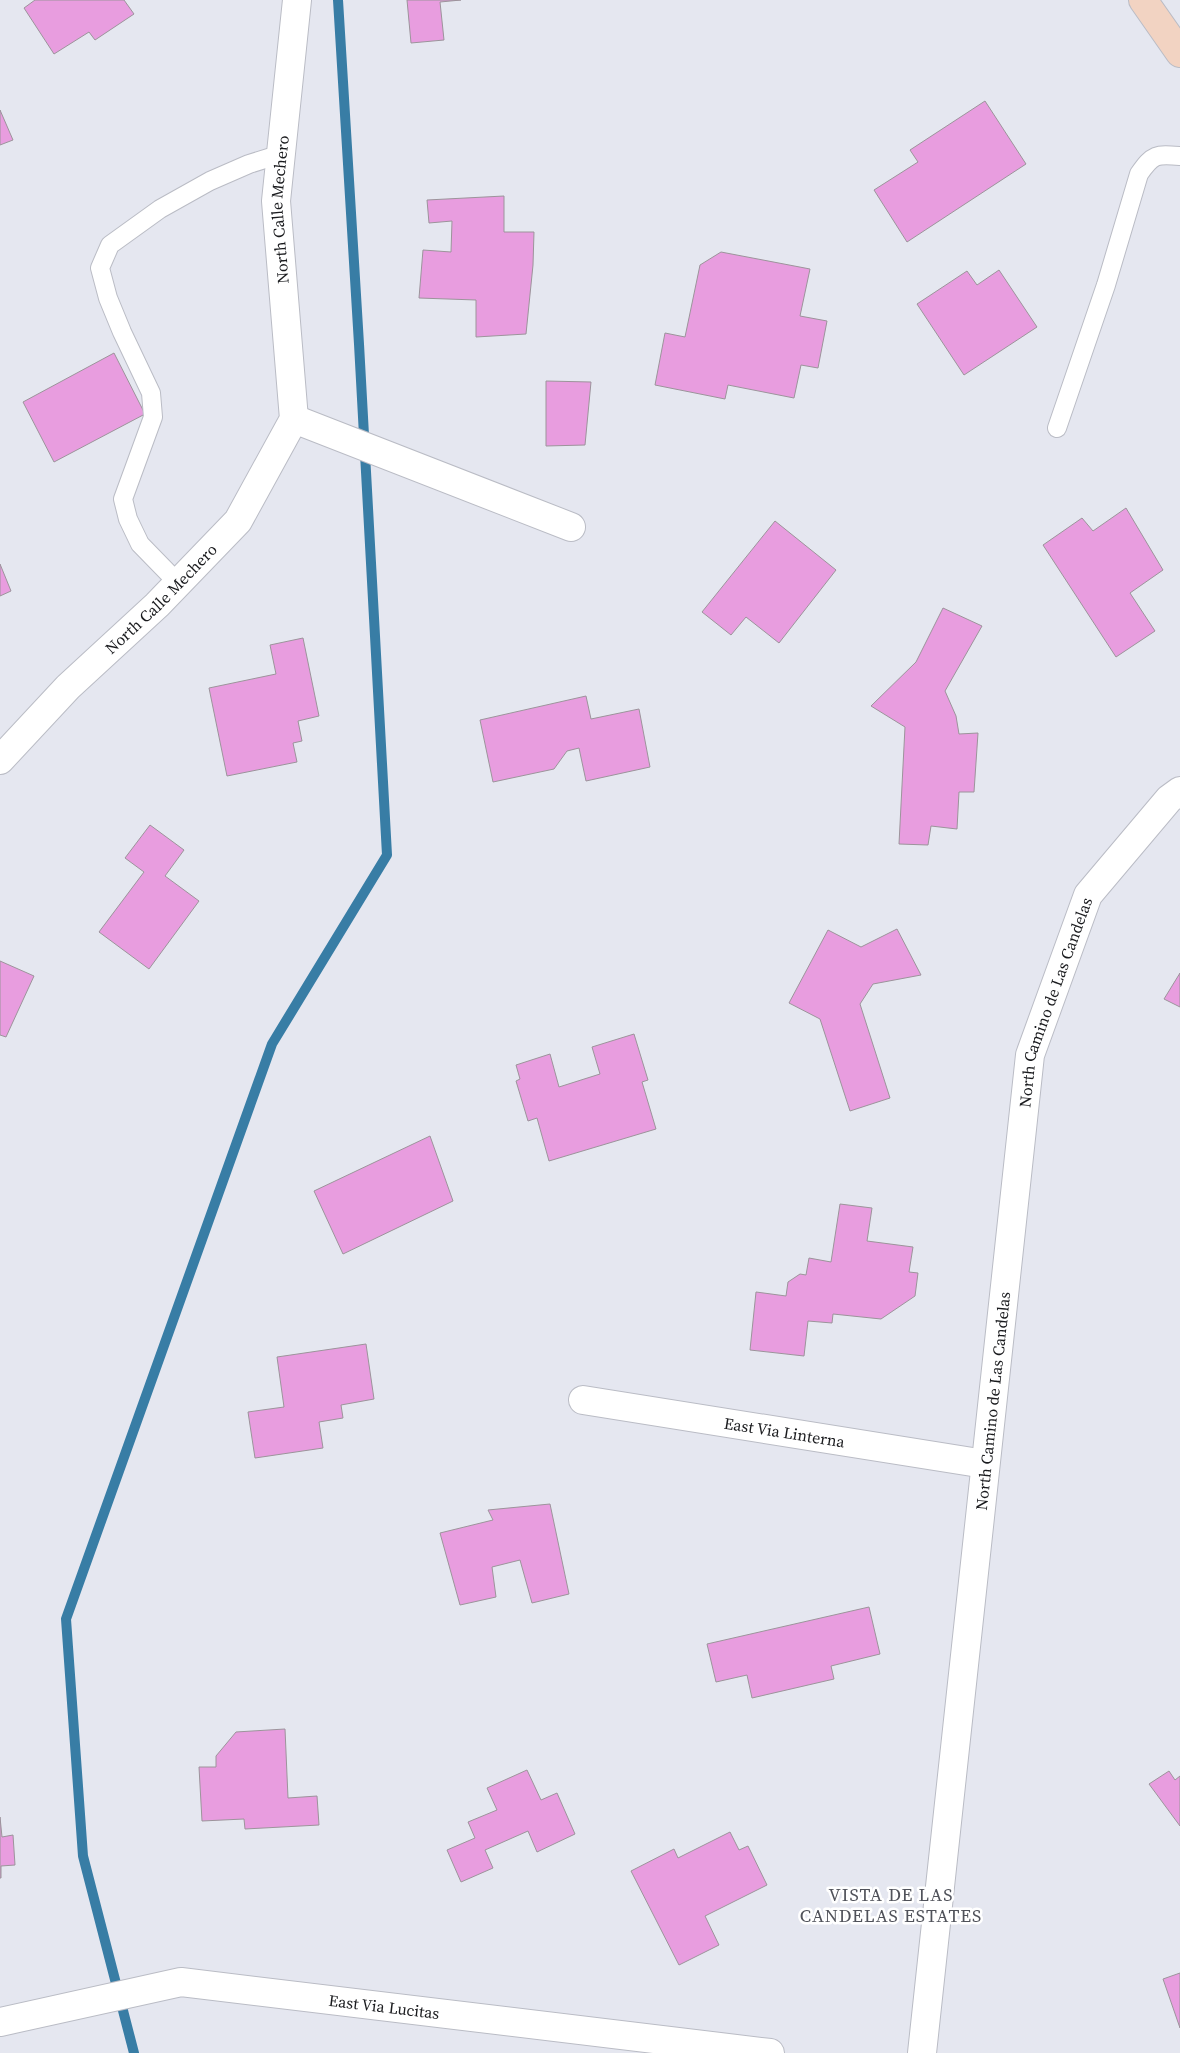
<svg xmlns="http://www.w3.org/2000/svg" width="1180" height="2053" font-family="'Source Serif 4',serif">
<rect width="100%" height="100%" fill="#e5e7f0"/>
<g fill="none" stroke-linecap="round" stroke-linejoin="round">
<!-- stream -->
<path stroke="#387da5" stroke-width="10" d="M134 2053 83 1856 66 1619 272 1044 387 855 359 344 338 0"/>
</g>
<!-- building -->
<path fill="#e89ddf" stroke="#9c949b" d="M35 0H124L134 14 95 40 89 32 54 54 24 8Z
M407 0H461L440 2 444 40 411 43Z
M985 101 1026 164 907 242 874 190 918 162 910 150Z
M0 110 13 140 0 145Z
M504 196V232H534L533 265 526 334 476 337V300L419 298 423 250 451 252 452 221 429 223 427 200Z
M721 252 810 269 800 316 827 321 818 368 801 365 794 398 728 385 725 399 655 385 665 333 685 337 700 265Z
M999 270 1037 327 964 375 917 304 967 271 977 285Z
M114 353 145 414 54 462 23 402Z
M546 381 591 382 585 445 546 446Z
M1126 508 1163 570 1130 593 1155 631 1116 657 1043 545 1082 518 1093 531Z
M775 521 836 570 779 643 746 617 731 635 702 612Z
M0 564 11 591 0 596Z
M943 608 982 626 945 691 956 716 959 734 978 733 974 792H959L957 829 931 826 928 845 899 844 905 727 871 706 916 662Z
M303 638 319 716 298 721 302 741 293 743 297 762 227 776 209 688 276 674 270 645Z
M586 696 591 719 639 709 650 767 586 781 579 748 567 751 554 769 493 782 480 720Z
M150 825 184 850 165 876 199 901 149 969 99 932 144 872 125 858Z
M897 929 921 975 873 984 860 1004 890 1098 850 1111 820 1019 789 1003 828 930 861 947Z
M0 961 34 976 6 1037 0 1035Z
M1180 973V1007L1164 999Z
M634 1034 648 1080 642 1082 656 1129 549 1161 537 1118 528 1121 516 1081 520 1079 516 1065 550 1054 559 1087 600 1074 592 1047Z
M430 1136 453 1201 343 1254 314 1191Z
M840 1204 872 1208 867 1241 913 1247 909 1272 918 1273 915 1296 881 1319 833 1314 832 1323 808 1321 804 1356 750 1350 756 1292 786 1296 788 1282 800 1274 806 1275 809 1258 831 1262Z
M366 1344 374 1399 341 1405 343 1418 319 1422 323 1448 255 1458 248 1412 284 1407 277 1357Z
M550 1504 569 1594 532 1603 520 1560 492 1567 496 1597 460 1605 440 1533 493 1520 488 1510Z
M869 1607 880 1654 831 1666 834 1679 752 1698 747 1675 716 1682 707 1644Z
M285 1729 288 1798 317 1796 319 1825 245 1829 244 1819 202 1821 199 1767H216V1756L236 1732Z
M527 1770 541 1800 557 1793 575 1834 537 1852 528 1831 485 1850 493 1868 461 1882 447 1850 475 1838 468 1822 497 1810 487 1788Z
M1169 1771 1175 1780 1180 1776V1826L1149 1784Z
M0 1817 2 1837 13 1835 15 1865 1 1866V1878H0Z
M730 1832 739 1850 748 1846 767 1885 705 1916 719 1945 679 1965 631 1871 674 1849 678 1858Z
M1180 1973V2028L1163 1979Z"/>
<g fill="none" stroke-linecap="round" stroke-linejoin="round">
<defs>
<path id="service" d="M1057 428 1106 285 1139 174C1153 154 1156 154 1180 156
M178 583 140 544 128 519 123 499 153 417 151 393 122 332 108 298 100 268 110 245 160 209 210 181 249 164 281 154"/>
<g id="minor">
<path d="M294 419 571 527"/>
<path id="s1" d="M0 760 68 687 157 605 238 521 294 419 276 201 297 0"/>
<path id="s2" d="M583 1400 985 1464"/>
<path id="s3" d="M0 2022 181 1982 770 2053"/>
<path id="s4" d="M922 2053 1030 1055 1088 895 1169 799 1180 791"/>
</g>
<path id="secondary" d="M1143 0 1180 53"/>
</defs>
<!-- service casing -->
<use href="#service" stroke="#babcc5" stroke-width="20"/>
<!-- minor casing -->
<use href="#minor" stroke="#babcc5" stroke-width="30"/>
<!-- secondary casing -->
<use href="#secondary" stroke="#babcc5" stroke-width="30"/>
<!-- service -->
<use href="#service" stroke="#fff" stroke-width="18"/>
<!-- minor -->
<use href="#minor" stroke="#fff" stroke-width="28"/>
<!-- secondary -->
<use href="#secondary" stroke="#f2d3c2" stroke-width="28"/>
</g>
<g text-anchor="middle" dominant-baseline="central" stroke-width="5" stroke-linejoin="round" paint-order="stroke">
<!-- street labels -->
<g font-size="16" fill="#1a1b1e" stroke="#fff">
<text stroke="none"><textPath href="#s1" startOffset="664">North Calle Mechero</textPath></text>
<text stroke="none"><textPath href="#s1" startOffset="228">North Calle Mechero</textPath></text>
<text stroke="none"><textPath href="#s4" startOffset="1061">North Camino de Las Candelas</textPath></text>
<text stroke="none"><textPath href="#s4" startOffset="656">North Camino de Las Candelas</textPath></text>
<text stroke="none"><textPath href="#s2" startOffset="204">East Via Linterna</textPath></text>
<text stroke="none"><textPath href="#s3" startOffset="390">East Via Lucitas</textPath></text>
</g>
<!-- neighbourhood labels -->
<g font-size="18" letter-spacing="1" fill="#50525a" stroke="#fff">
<text x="891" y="1894">VISTA DE LAS<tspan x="891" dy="21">CANDELAS ESTATES</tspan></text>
</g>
</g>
</svg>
